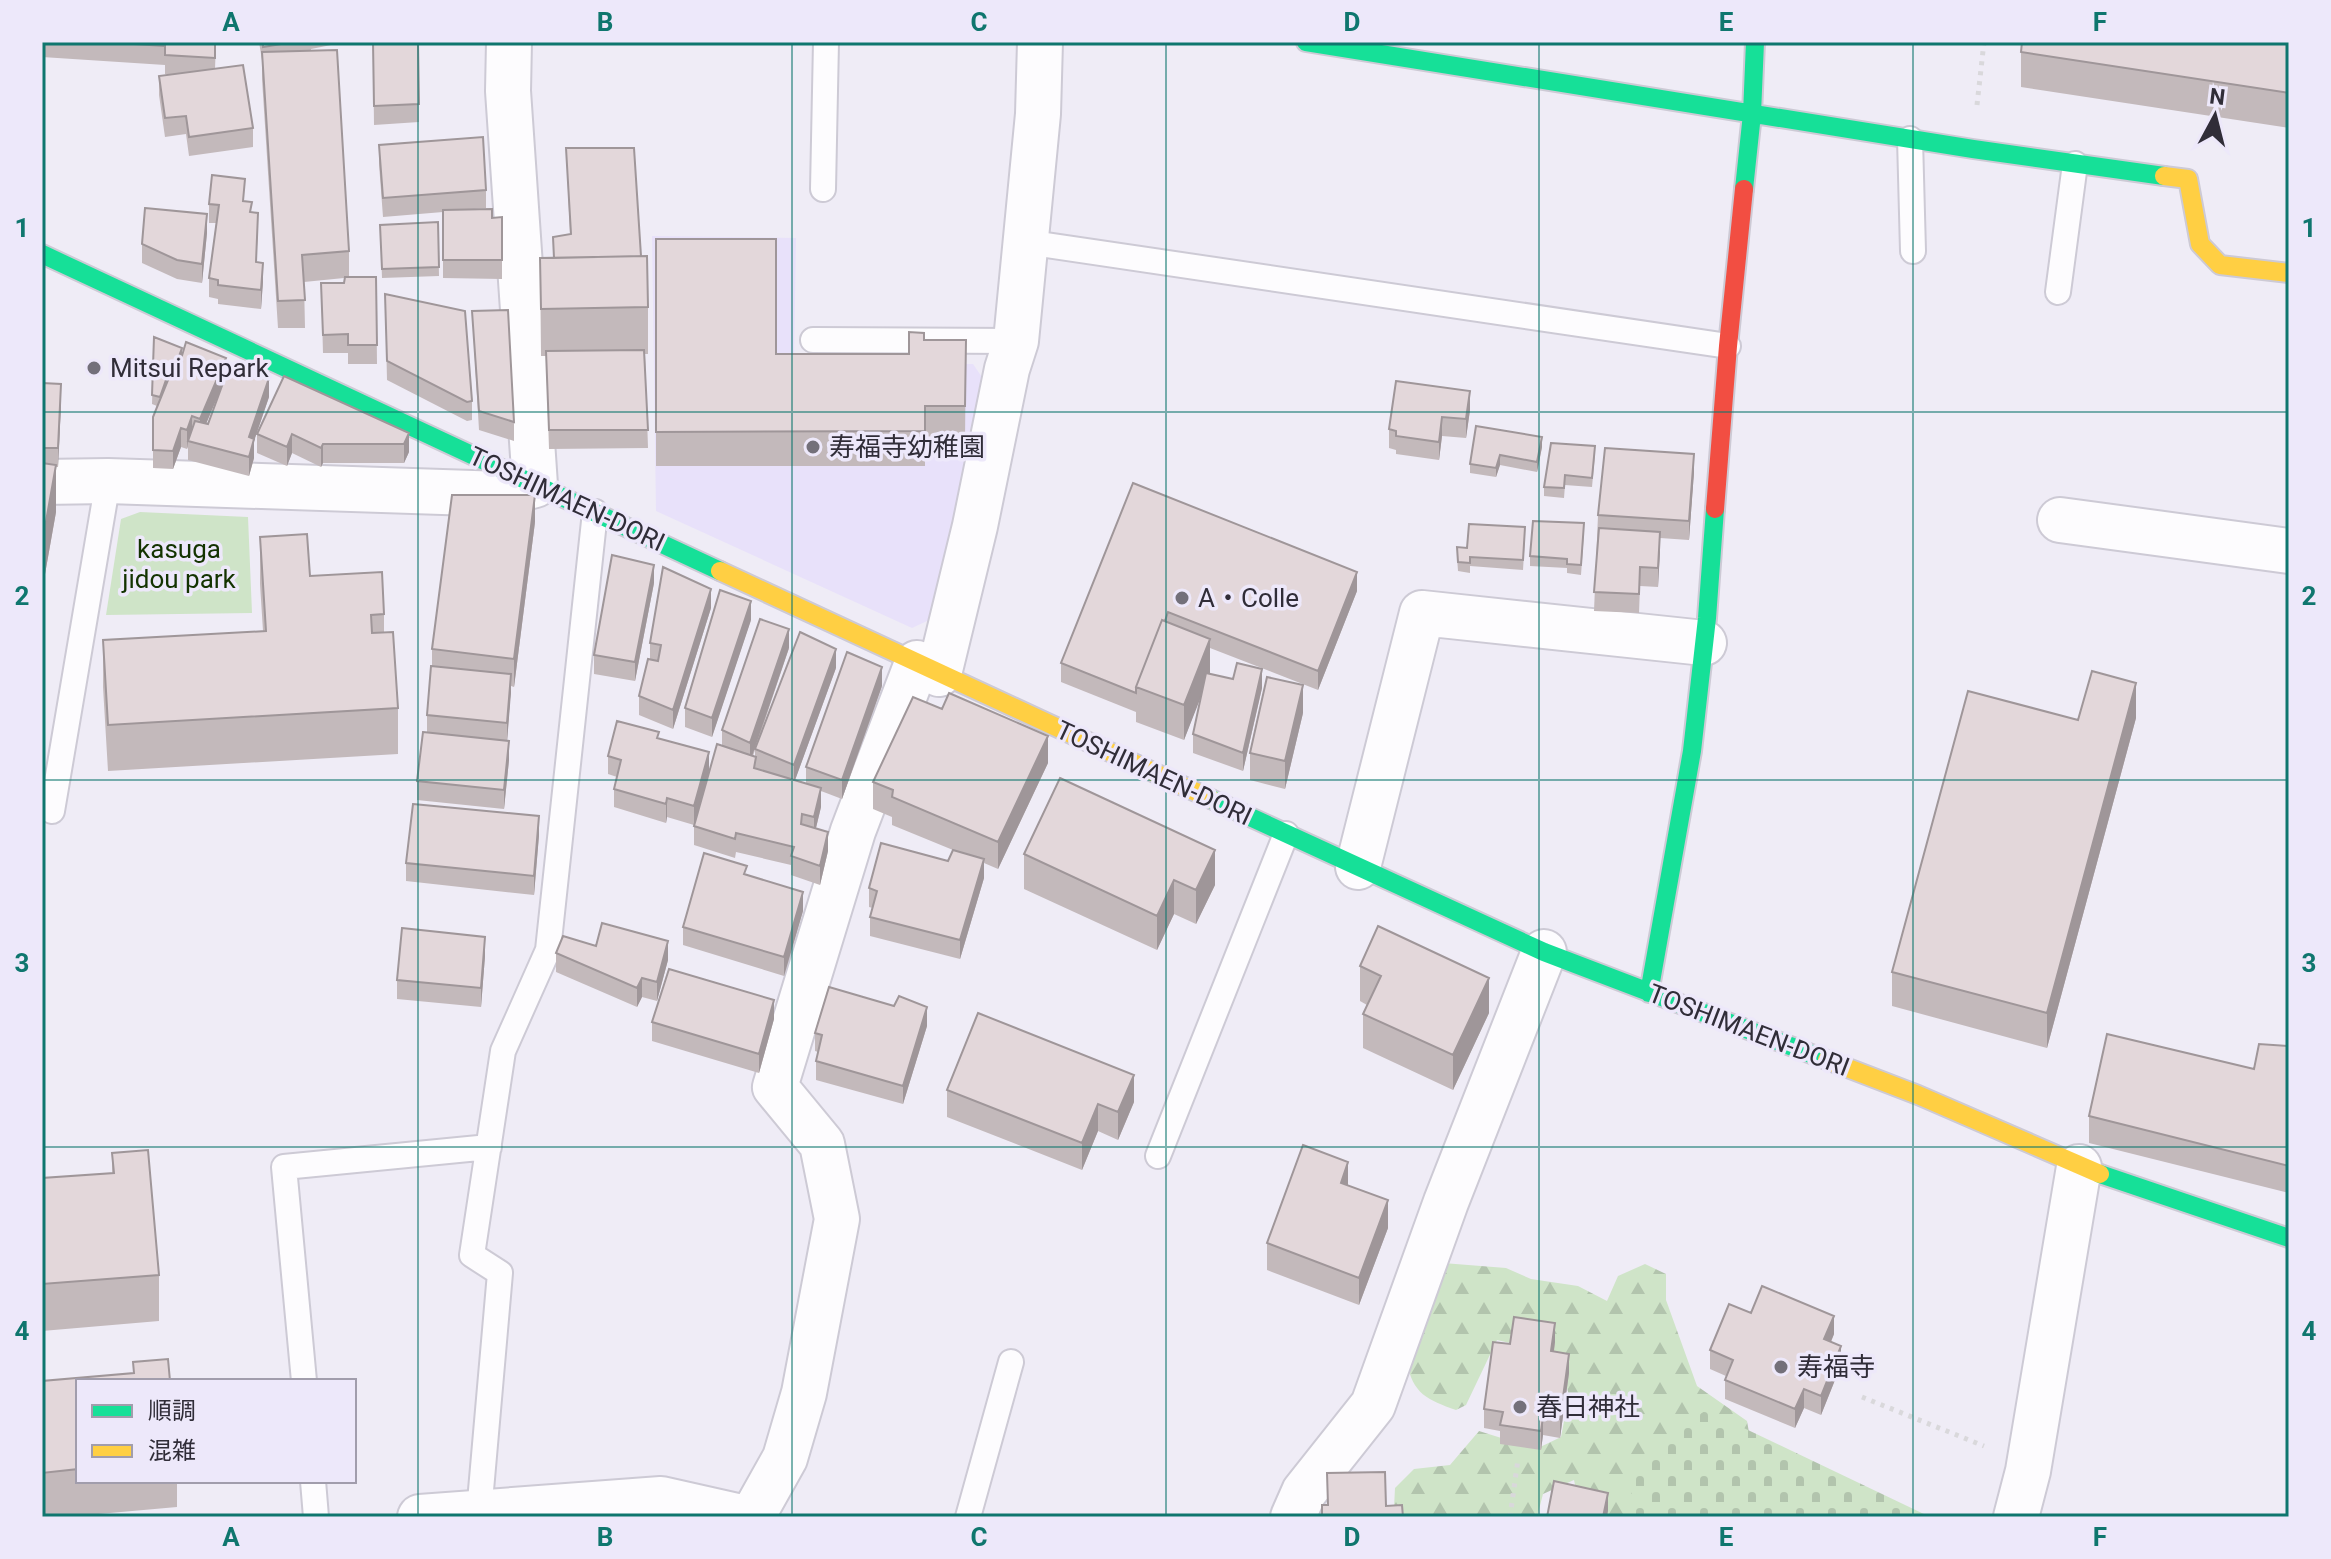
<svg xmlns="http://www.w3.org/2000/svg" width="2331" height="1559" font-family="Roboto,'Noto Sans JP',sans-serif">
<defs>
<pattern id="forest-firs" width="22" height="20" patternUnits="userSpaceOnUse" patternTransform="scale(2)"><rect width="22" height="20" fill="#cfe4c8"/><path d="M5 1l3.5 6h-7zM16 11l3.5 6h-7z" fill="#b2c4ad"/></pattern>
<pattern id="cemetery-stones" width="16" height="16" patternUnits="userSpaceOnUse" patternTransform="scale(2)"><rect width="16" height="16" fill="#cfe4c8"/><path d="M2 7V4a2 2 0 0 1 4 0v3zM10 15v-3a2 2 0 0 1 4 0v3z" fill="#b2c4ad"/></pattern>
</defs>
<rect width="100%" height="100%" fill="#efecf6"/>
<!-- built -->
<path fill="#e8e1fa" d="M652 236 796 238 794 365 973 364 986 383 929 620 912 628 656 511Z"/>
<!-- green -->
<path fill="#cfe4c8" d="M140 512 248 517 252 613 106 615 121 519Z"/>
<!-- forest -->
<path fill="url(#forest-firs)" d="M1443 1263 1506 1268 1531 1279 1578 1286 1607 1301 1618 1276 1645 1264 1666 1274V1300L1697 1386 1747 1421 1754 1461 1709 1517H1582L1574 1480 1543 1494 1537 1517H1409L1394 1508 1395 1488 1414 1469 1450 1465 1479 1431 1536 1449 1561 1437 1569 1395 1557 1354 1497 1340 1466 1405 1456 1410C1428 1400 1412 1394 1407 1361Z"/>
<!-- cemetery -->
<path fill="url(#cemetery-stones)" d="M1706 1410 1926 1515 1925 1517H1628L1637 1459Z"/>
<g fill="none" stroke-linecap="round" stroke-linejoin="round">
<defs>
<path id="lane" d="M1910 139 1913 251
M823 189 826 42
M1026 242 1728 346
M2058 292 2075 164
M813 340 1016 341
M52 811 108 481
M1158 1156 1286 834
M304 1381 284 1167 489 1147
M313 1481 316 1517
M479 1513 500 1273 472 1255 503 1051 548 950 595 512
M968 1517 1011 1362"/>
<path id="street" d="M42 482 108 481 503 494 535 485 508 91 509 42
M2060 520 2289 551
M939 674 975 526 1007 369 1016 341 1038 114 1040 42
M1358 867 1422 613 1704 643
M420 1517 661 1499 741 1517
M752 1517 785 1458 804 1393 837 1219 822 1144 775 1087 853 831 917 663
M1293 1517 1304 1492 1373 1405 1446 1202 1544 952
M2016 1517 2028 1471 2079 1167"/>
<path id="fast" d="M1306 42 1973 149 2164 176
M1744 189 1752 114 1755 42
M42 254 720 571
M1211 799 1544 952 1827 1060
M1649 993 1692 751 1707 618 1715 509
M2100 1174 2289 1238"/>
<path id="slow" d="M2164 176 2188 179 2200 244 2220 265 2289 273
M720 571 1211 799
M1827 1060 1918 1095 2100 1174"/>
<path id="jam" d="M1715 509 1728 346 1744 189"/>
</defs>
<!-- lane casing -->
<use href="#lane" stroke="#cdcad5" stroke-width="28"/>
<!-- street casing -->
<use href="#street" stroke="#cdcad5" stroke-width="48"/>
<!-- fast casing -->
<use href="#fast" stroke="#cdcad5" stroke-width="22"/>
<!-- slow casing -->
<use href="#slow" stroke="#cdcad5" stroke-width="22"/>
<!-- jam casing -->
<use href="#jam" stroke="#cdcad5" stroke-width="22"/>
<!-- path -->
<path stroke="#d9d8db" stroke-width="5" stroke-dasharray="4 6" stroke-linecap="butt" d="M1977 105 1984 42
M1862 1397 1984 1446
M1510 1517 1518 1459"/>
<!-- lane -->
<use href="#lane" stroke="#fdfcfe" stroke-width="24"/>
<!-- street -->
<use href="#street" stroke="#fdfcfe" stroke-width="44"/>
<!-- fast -->
<use href="#fast" stroke="#16e098" stroke-width="18"/>
<!-- slow -->
<use href="#slow" stroke="#ffcf43" stroke-width="18"/>
<!-- jam -->
<use href="#jam" stroke="#f24e42" stroke-width="18"/>
</g>
<!-- wall -->
<path fill="#c3b9bb" fill-rule="evenodd" d="M42 42H216L215 69 253 128V147L189 156 186 134 165 137 159 95V76L169 75 165 74V65L42 57Z
M259 42H346L311 49V50L349 251V277H376L377 364H348V353H323L321 283H344V278L304 282 305 328H278L262 79V60Z
M373 42H418L419 122 374 125Z
M2289 42V128L2021 87V52Z
M379 145 486 190V208L474 209 492 218 502 217V279L443 278V212L383 217 379 164Z
M566 148 641 256 648 307V354H645L648 448 549 449 546 356H541L540 258H553V237L570 234Z
M245 201 252 213 258 232 256 262 263 281 261 309 218 304V299L209 297V278L216 223H209V204Z
M438 222 439 276 382 278 380 225Z
M207 233 202 283 177 279 142 263V244Z
M656 239 776 354H909L924 340H966L965 440H925V466H656Z
M385 294 472 401V420L467 421 387 380Z
M472 311 514 422V441L479 430Z
M154 337 182 354 269 397 254 441V458L249 476 188 460V447L187 449 181 447 173 469 153 468V417L157 406 152 404ZM217 397 208 424H206Z
M42 383 61 403 58 467H56V512L42 591Z
M1470 410 1466 438 1442 436 1439 460 1396 454V450L1389 448V429Z
M1476 426 1542 447 1537 472 1500 465 1496 477 1470 473V464Z
M409 433V452L404 463H323L321 467 292 453 287 466 257 453V434Z
M1595 455 1592 487 1565 485 1564 498 1544 496V487Z
M1694 472 1689 540 1660 538 1658 587 1640 586 1639 613 1594 611 1598 515Z
M1133 483 1357 591 1318 690 1210 648V674L1262 688 1243 771 1193 753V734L1201 695 1184 740 1136 722V712L1061 682V663Z
M535 522 514 687 511 686 507 741 509 760 504 809 417 800V781L427 732V715L432 666V649Z
M1584 533 1581 575 1567 573V568L1530 566V556Z
M260 537 310 576 384 614V632L398 708V754L108 771 103 687V640L263 631 260 584Z
M1525 537 1523 570 1470 566V573L1458 571 1457 557 1467 548Z
M654 583 635 681 594 674V655Z
M711 608 673 729 639 715V696L650 660V643Z
M751 620 712 737 685 727V708Z
M789 648 753 756H755V749L836 668 795 780 806 784V767L882 686 842 799 821 791V807L816 828 828 851 820 885 791 875V865L736 852 735 858 694 845V826L722 745V730Z
M1303 713 1285 789 1250 780V753Z
M2136 718 2047 1048 1892 1006V972L2078 720Z
M659 739 709 771 694 825 667 817 666 823 614 807V789L617 777 608 774V756Z
M1048 763 998 869 984 863V878L960 959 870 936V917L873 908 869 907V888L948 861 953 850 892 825V817L873 809V782Z
M539 835 534 895 406 881V863Z
M1024 854 1215 885 1196 924 1174 914 1157 950 1024 889Z
M803 911 784 976 683 945V927Z
M596 946 668 960 657 1001 642 997 637 1007 556 972V953Z
M485 956 481 1007 397 999V980Z
M1360 966 1489 1013 1453 1090 1363 1048V1014L1367 1005 1360 1001Z
M774 1019 759 1073 652 1041V1022Z
M927 1026 903 1104 816 1080V1061L818 1052 815 1051V1033Z
M2289 1046V1193L2089 1143V1116L2254 1069Z
M947 1090 1134 1102 1118 1140 1098 1131 1082 1170 947 1117Z
M112 1153 159 1275V1321L42 1331V1178L112 1173Z
M1348 1186 1388 1228 1359 1305 1267 1270V1243Z
M1751 1313 1834 1334 1831 1342 1841 1365 1821 1415 1804 1408 1795 1428 1725 1399V1380L1726 1376 1710 1369V1350Z
M1555 1342 1554 1352 1569 1373 1560 1438 1543 1435 1541 1450 1500 1444V1431L1484 1428V1409L1510 1344Z
M133 1362 170 1381H78V1481H177V1507L65 1517H42V1381L133 1373Z"/>
<!-- shaded-wall -->
<path fill="#9f9699" d="M207 214V233L202 283V264Z
M263 263V281L261 309V290Z
M182 348V358L171 389V379Z
M226 358V377L200 438V419Z
M269 378V397L254 441V458L249 476V437Z
M61 384V403L58 467V448Z
M1470 391V410L1466 438V419Z
M192 416V435L188 441 187 449V430Z
M1442 417V436L1439 460V442Z
M181 428V447L173 469V451Z
M409 433V452L404 463V444Z
M292 434V453L287 466V447Z
M1542 437V447L1537 472V462Z
M323 444V463L321 467V448Z
M1694 454V472L1689 540V521Z
M1500 455V465L1496 477V468Z
M56 465V512L42 591V544Z
M535 495V522L514 687V659Z
M1660 532V551L1658 587V568Z
M654 565V583L635 681V662Z
M1357 572V591L1318 690V671Z
M711 589V608L673 729V710Z
M751 601V620L712 737V718Z
M789 629V648L750 762V743Z
M1210 639V674L1184 740V705Z
M836 649V668L794 783V765Z
M882 667V686L842 799V780Z
M1262 669V688L1243 771V753Z
M511 674V693L507 742V723Z
M2136 683V718L2047 1048V1013Z
M1303 685V713L1285 789V761Z
M1048 736V763L998 869V842Z
M509 741V760L504 809V790Z
M709 752V771L694 825V806Z
M821 788V807L814 836V817Z
M667 798V817L666 823V804Z
M539 816V835L534 895V876Z
M828 832V851L820 885V866Z
M1215 850V885L1196 924V890Z
M984 859V878L960 959V940Z
M1174 880V914L1157 950V916Z
M803 892V911L784 976V957Z
M485 937V956L481 1007V988Z
M668 941V960L657 1001V982Z
M642 978V997L637 1007V988Z
M1489 978V1013L1453 1090V1055Z
M774 1000V1019L759 1073V1054Z
M927 1007V1026L903 1104V1086Z
M1134 1075V1102L1118 1140V1112Z
M1098 1104V1131L1082 1170V1143Z
M1348 1162V1189L1341 1183Z
M1388 1200V1228L1359 1305V1278Z
M1834 1316V1334L1824 1358V1339Z
M1555 1323V1342L1551 1370V1351Z
M1841 1346V1365L1821 1415V1396Z
M1569 1354V1373L1560 1438V1419Z
M1804 1389V1408L1795 1428V1409Z
M1543 1417V1435L1541 1450V1431Z
M1608 1493V1511L1607 1517H1603Z"/>
<!-- building -->
<path fill="#e3d7da" stroke="#9f9699" stroke-width="2" d="M102 42H215V58L165 55V46Z
M263 42H293L263 47Z
M373 42H418L419 104 374 106Z
M2022 42H2289V93L2021 52Z
M337 50 349 251 302 255 305 300 278 301 262 52Z
M243 65 253 128 189 137 186 116 165 118 159 76Z
M483 137 486 190 383 198 379 145Z
M566 148H634L641 256 554 258 553 237 571 234Z
M212 175 245 179 243 201 252 202 250 212 258 213 256 262 263 263 261 290 218 285V280L209 278 219 205 209 204Z
M145 208 207 214 202 264 177 260 142 244Z
M492 209V218L502 217V260H443V210Z
M438 222 439 267 382 269 380 225Z
M656 239H776V354H909V332L924 333V340H966L965 406H925V431L656 432Z
M647 256 648 307 541 309 540 258Z
M345 277H376L377 345H348V334L323 335 321 283H344Z
M385 294 465 311 472 401 467 402 387 361Z
M508 310 514 422 479 411 472 311Z
M154 337 182 348 172 375H170L168 378 167 377 160 397 152 395Z
M186 342 226 358 200 419 192 416 187 430 181 428 173 451 153 450V417L170 375 176 376Z
M644 350 648 430H549L546 351Z
M230 364 269 378 249 437 254 439 249 457 188 441 195 421 208 424Z
M284 376 409 433 404 444H323L321 448 292 434 287 447 257 434Z
M1396 381 1470 391 1466 419 1442 417 1439 442 1396 436V431L1389 429Z
M42 383 61 384 58 448H42Z
M1476 426 1542 437 1537 462 1500 455 1496 468 1470 464Z
M1551 443 1595 446 1592 478 1565 475 1564 488 1544 487Z
M1605 448 1694 454 1689 521 1598 515Z
M42 463 56 465 42 544Z
M1133 483 1357 572 1318 671 1168 612 1165 621 1162 620 1136 687V693L1061 663Z
M452 495H535L514 659 432 649Z
M1533 521 1584 523 1581 565 1567 564V559L1530 556Z
M1469 524 1525 527 1523 560 1470 557V563L1458 562 1457 547 1467 548Z
M1599 528 1660 532 1658 568 1640 567 1639 594 1594 592Z
M307 534 310 576 382 572 384 614 371 615 372 633 393 632 398 708 108 725 103 640 266 631 260 537Z
M612 555 654 565 635 662 594 655Z
M663 567 711 589 673 710 639 696 648 659 658 661 661 645 650 643Z
M720 590 751 601 712 718 685 708Z
M760 619 789 629 750 743 722 730Z
M1162 620 1210 639 1184 705 1136 687Z
M800 632 836 649 794 765 755 749Z
M847 652 882 667 842 780 806 767Z
M1237 663 1262 669 1243 753 1193 734 1206 673 1233 679Z
M431 666 511 674 507 723 427 715Z
M2092 671 2136 683 2047 1013 1892 972 1968 691 2078 720Z
M1267 677 1303 685 1285 761 1250 753Z
M949 693 1048 736 998 842 892 797 893 790 873 782 913 697 942 709Z
M617 721 659 732 657 738 709 752 694 806 667 798 666 804 614 789 621 760 608 756Z
M423 732 509 741 504 790 417 781Z
M717 744 756 757 754 768 821 788 814 817 802 814 801 824 828 832 820 866 791 856 794 847 736 833 735 839 694 826Z
M1060 778 1215 850 1196 890 1174 880 1157 916 1024 854Z
M413 804 539 816 534 876 406 863Z
M881 843 948 861 953 850 984 859 960 940 870 917 877 891 869 888Z
M704 853 747 866 744 874 803 892 784 957 683 927Z
M602 923 668 941 657 982 642 978 637 988 556 953 563 936 596 946Z
M1378 926 1489 978 1453 1055 1363 1014 1381 976 1360 966Z
M402 928 485 937 481 988 397 980Z
M669 969 774 1000 759 1054 652 1022Z
M829 987 894 1006 899 996 927 1007 903 1086 816 1061 822 1035 815 1033Z
M978 1013 1134 1075 1118 1112 1098 1104 1082 1143 947 1090Z
M2107 1034 2254 1069 2259 1044 2289 1046V1166L2089 1116Z
M1303 1145 1348 1162 1341 1183 1388 1200 1359 1278 1267 1243Z
M148 1150 159 1275 42 1284V1178L114 1173 112 1153Z
M1762 1286 1834 1316 1824 1339 1841 1346 1821 1396 1804 1389 1795 1409 1725 1380 1733 1360 1710 1350 1729 1304 1751 1313Z
M1514 1317 1555 1323 1551 1351 1569 1354 1560 1419 1543 1417 1541 1431 1500 1425 1503 1412 1484 1409 1493 1342 1510 1344Z
M168 1359 170 1381H78V1469L42 1473V1381L134 1373 133 1362Z
M1385 1472 1386 1506 1402 1505 1403 1517H1322V1505H1328L1327 1473Z
M1554 1481 1608 1493 1603 1517H1547Z"/>
<!-- grid -->
<path fill="none" stroke="#0f766e" stroke-width="2" stroke-opacity="0.55" d="M418 42V1517M792 42V1517M1166 42V1517M1539 42V1517M1913 42V1517M42 412H2289M42 780H2289M42 1147H2289"/>
<!-- markers -->
<g fill="#73707a" stroke="#ede8fa" stroke-width="3">
<circle cx="94" cy="368" r="8"/>
<circle cx="813" cy="447" r="8"/>
<circle cx="1182" cy="598" r="8"/>
<circle cx="1781" cy="1367" r="8"/>
<circle cx="1520" cy="1407" r="8"/>
</g>
<g text-anchor="middle" dominant-baseline="central" stroke-width="7" stroke-linejoin="round" paint-order="stroke">
<!-- poi labels -->
<g font-size="26" fill="#302d38" stroke="#ede8fa" text-anchor="start">
<text x="110" y="368">Mitsui Repark</text>
<text x="829" y="447">寿福寺幼稚園</text>
<text x="1198" y="598">A・Colle</text>
<text x="1797" y="1367">寿福寺</text>
<text x="1536" y="1407">春日神社</text>
</g>
<!-- street labels -->
<g font-size="26" fill="#302d38" stroke="#ede8fa">
<text transform="translate(567 499) rotate(25)">TOSHIMAEN-DORI</text>
<text transform="translate(1154 773) rotate(25)">TOSHIMAEN-DORI</text>
<text transform="translate(1749 1030) rotate(21)">TOSHIMAEN-DORI</text>
</g>
<!-- park labels -->
<g font-size="26" fill="#133300" stroke="#ede8fa">
<text x="179" y="549">kasuga<tspan x="179" dy="30">jidou park</tspan></text>
</g>
</g>
<!-- border -->
<rect width="2331" height="1559" fill="none" stroke="#ede8fa" stroke-width="88"/>
<!-- legend -->
<rect x="76" y="1379" width="280" height="104" fill="#ede8fa" stroke="#a19dac" stroke-width="2"/>
<rect x="92" y="1405" width="40" height="12" fill="#16e098" stroke="#a19dac" stroke-width="2"/>
<text x="148" y="1419" font-size="24" fill="#302d38">順調</text>
<rect x="92" y="1445" width="40" height="12" fill="#ffcf43" stroke="#a19dac" stroke-width="2"/>
<text x="148" y="1459" font-size="24" fill="#302d38">混雑</text>
<!-- north arrow -->
<g transform="translate(2215 116) rotate(7)" stroke="#ede8fa" stroke-width="6" paint-order="stroke">
<path d="M0-6L14 30L0 20L-14 30Z" fill="#302d38"/>
<text y="-12" font-size="22" font-weight="bold" text-anchor="middle" fill="#302d38">N</text>
</g>
<rect x="44" y="44" width="2243" height="1471" fill="none" stroke="#0f766e" stroke-width="3"/>
<g font-size="26" text-anchor="middle" font-weight="bold" fill="#0f766e">
<text x="231" y="31">A</text>
<text x="605" y="31">B</text>
<text x="979" y="31">C</text>
<text x="1352" y="31">D</text>
<text x="1726" y="31">E</text>
<text x="2100" y="31">F</text>
<text x="22" y="237">1</text>
<text x="2309" y="237">1</text>
<text x="22" y="605">2</text>
<text x="2309" y="605">2</text>
<text x="22" y="972">3</text>
<text x="2309" y="972">3</text>
<text x="22" y="1340">4</text>
<text x="2309" y="1340">4</text>
<text x="231" y="1546">A</text>
<text x="605" y="1546">B</text>
<text x="979" y="1546">C</text>
<text x="1352" y="1546">D</text>
<text x="1726" y="1546">E</text>
<text x="2100" y="1546">F</text>
</g>
</svg>
